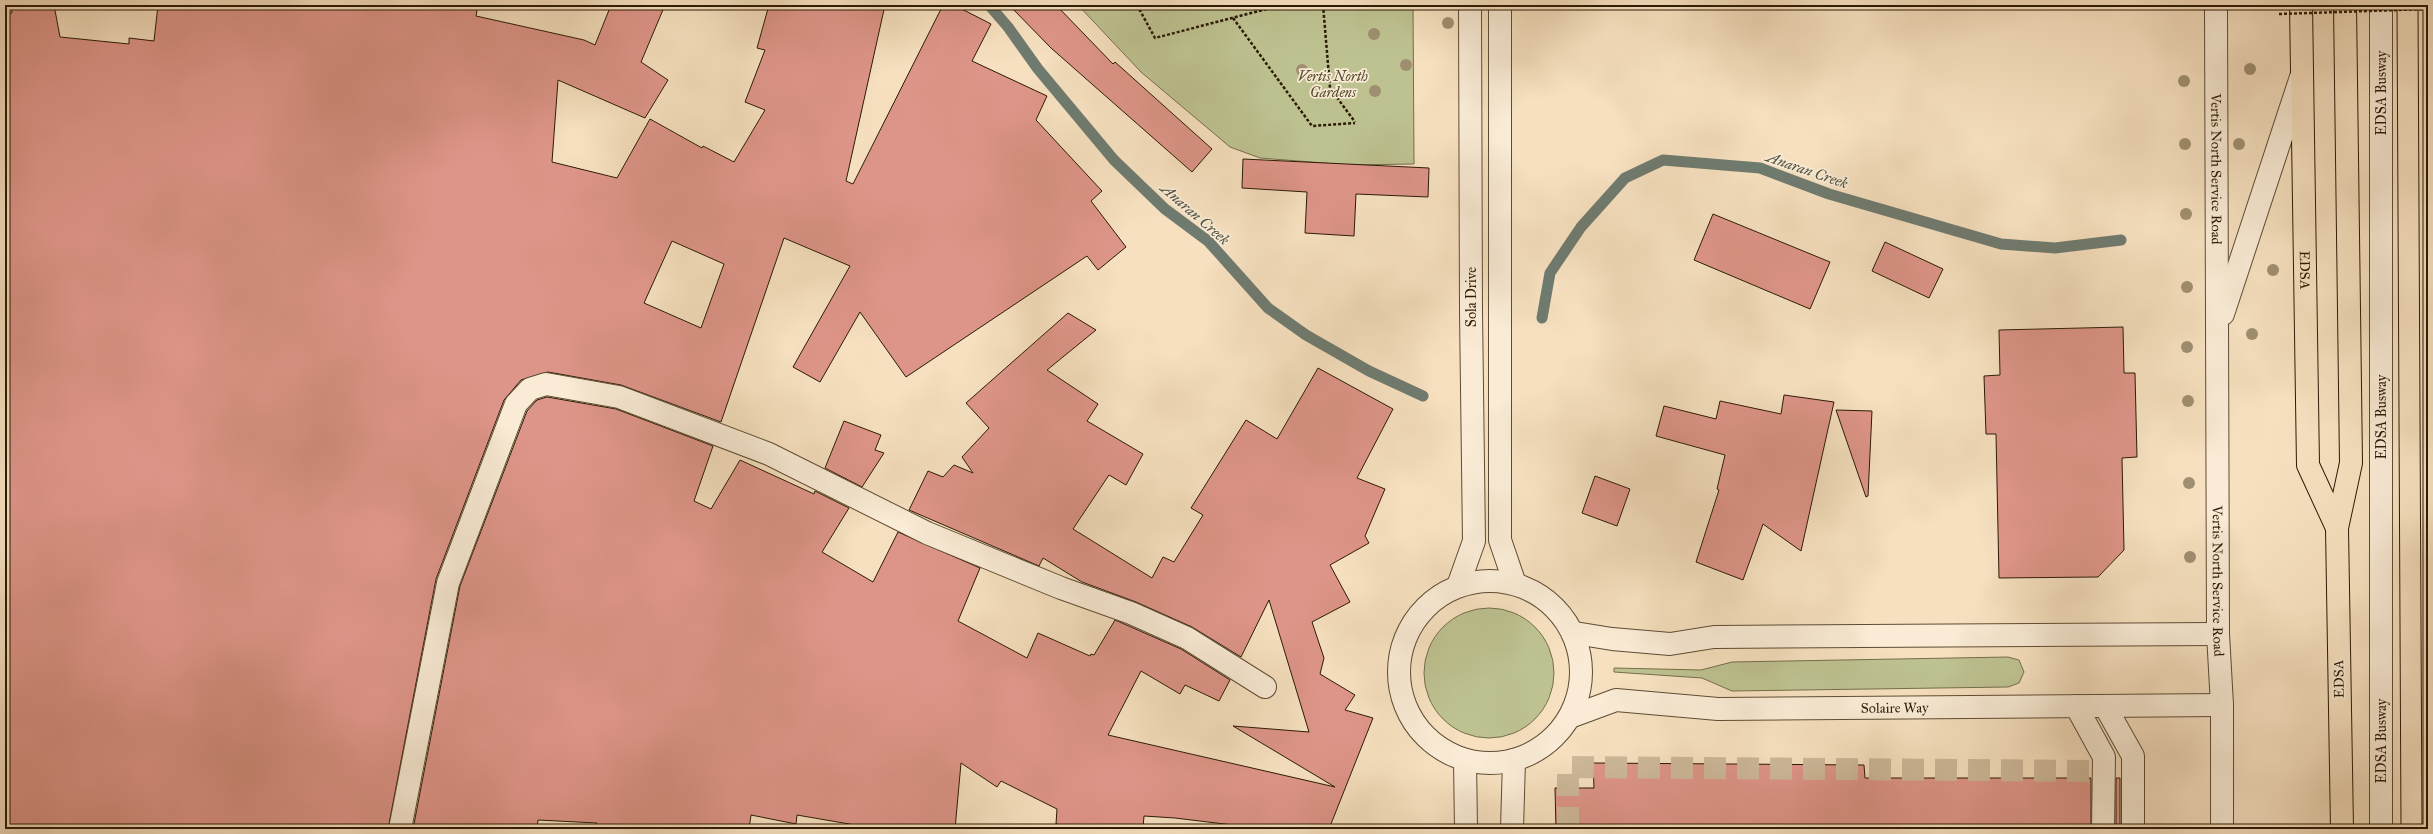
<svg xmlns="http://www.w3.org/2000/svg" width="2433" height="834" font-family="'IM FELL Great Primer',serif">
<rect width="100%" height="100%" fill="#f6e0bf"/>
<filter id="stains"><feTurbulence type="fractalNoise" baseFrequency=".005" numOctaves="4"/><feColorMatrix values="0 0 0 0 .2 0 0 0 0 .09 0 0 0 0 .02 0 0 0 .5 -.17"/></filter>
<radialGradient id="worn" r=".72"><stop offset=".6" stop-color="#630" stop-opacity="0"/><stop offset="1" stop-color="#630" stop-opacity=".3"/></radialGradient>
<!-- green -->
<path fill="#bec291" stroke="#746e4c" d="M1078 5H1413L1414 164 1349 165 1260 158 1230 147 1141 72Z
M1424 673a65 65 0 1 1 130 0a65 65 0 1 1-130 0Z
M2008 657 2019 660 2024 672 2019 683 2008 687 1732 691 1702 678 1614 672V668L1701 670 1732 662Z"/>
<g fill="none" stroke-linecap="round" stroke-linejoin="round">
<!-- stream -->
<path stroke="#6f7b70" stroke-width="11" d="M989 5 1008 27 1038 69 1114 160 1165 209 1208 241 1268 308 1306 335 1369 371 1423 396
M1542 318 1550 273 1581 227 1625 178 1663 160 1760 168 1829 194 2001 244 2055 248 2121 240"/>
</g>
<!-- building -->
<path fill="#de9589" stroke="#2b1a06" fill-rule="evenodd" d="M11 5H54L60 37 129 44V38L154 41 158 5H478L476 16 584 40 595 45 611 5H665L641 62 668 80 645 118 558 80 552 162 617 178 650 119 702 148 703 146 734 162 765 110 745 102 765 50 757 48 769 5H885L846 181 853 184 943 5H954L991 24 972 61 1047 96 1036 120 1102 191 1091 201 1126 247 1098 270 1087 256 906 377 860 312 820 382 793 367 850 266 784 238 721 422 621 385 548 372 521 380 504 400 436 579 388 829H5V14L12 13ZM672 241 724 264 701 328 644 303Z
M1009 5H1056L1113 64 1115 62 1212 149 1192 172 1051 48Z
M1243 159 1429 168 1428 197 1356 194 1354 236 1305 233 1307 192 1242 188Z
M1713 214 1830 262 1810 309 1694 260Z
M1885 242 1943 269 1929 298 1872 271Z
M1068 313 1096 330 1047 370 1098 404 1087 421 1143 454 1126 485 1109 475 1073 529 1152 578 1163 557 1174 562 1203 515 1191 508 1246 420 1277 439 1318 368 1393 409 1357 478 1385 489 1365 536 1369 543 1330 565 1350 602 1312 622 1324 658 1320 674 1355 695 1345 710 1373 718 1329 829 1241 828V826L1175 818 1144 816 1143 828 1119 826 1118 829H1089L1056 824 1057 809 1001 781 997 787 961 763 955 829H855V825L797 815 796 824 751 815 749 829H596L597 823 538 820 537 829H413L460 586 527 411 537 400 547 397 616 409 713 446 694 501 711 509 740 460 814 494 815 491 849 508 822 552 873 582 898 532 980 568 958 621 1027 658 1038 633 1090 656 1091 654 1094 655 1115 620 1181 649 1230 680 1219 701 1185 685 1180 694 1141 671 1108 735 1335 787 1233 726 1309 732 1269 600 1241 657 1192 627 1136 602 1082 582 1043 558 1039 566 909 510 928 471 943 477 954 465 973 473 962 457 989 428 966 403Z
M2123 327 2124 373H2135L2137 457 2122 458 2124 550 2098 577 1999 578 1996 434H1986L1984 376 2000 375 1999 330Z
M1784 395 1834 402 1801 551 1763 524 1743 580 1696 562 1719 490 1717 489 1725 455 1656 436 1664 406 1716 419 1720 401 1781 414Z
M1836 410 1872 411 1868 496 1866 497Z
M844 421 881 435 875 450 884 453 862 487 825 468Z
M1595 476 1630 489 1617 526 1582 513Z
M1593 763 1864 765 1865 778H2091V829H1556L1555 788H1594Z
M2116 778H2120V829H2116Z"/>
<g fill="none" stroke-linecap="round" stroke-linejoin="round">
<!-- minor-tunnel -->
<path stroke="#cdb89a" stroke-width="22" stroke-dasharray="22 11" stroke-linecap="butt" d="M1568 829V767L2093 771"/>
<defs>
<g id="minor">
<path d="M1500 5V540L1515 584"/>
<path id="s1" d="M2216 5 2218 634 2222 705V829"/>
<path d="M2381 5V829"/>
<path d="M2223 314 2301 77"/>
<circle cx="1490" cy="672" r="91"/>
<path d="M1458 586 1474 541 1471 312 1470 5"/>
<path d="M1575 633 1612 639 1670 644 1714 637 2218 634"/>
<path d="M2076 706 2104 757 2103 829"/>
<path d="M2105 706 2133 756V829"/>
<path id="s2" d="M1570 717 1616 700 1718 709 2222 705"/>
<path d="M1465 760 1466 829"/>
<path d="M400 829 448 583 516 404 530 389 546 384 619 397 769 454 927 533 1061 588 1131 613 1187 638 1265 687"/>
<path d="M1512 829 1514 760"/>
</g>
<g id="major">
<path id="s3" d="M2301 5 2308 465 2337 528"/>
</g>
<path id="highway" d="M2342 829 2337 528 2351 463 2345 5"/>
</defs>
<!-- minor casing -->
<use href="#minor" stroke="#5e4c34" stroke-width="24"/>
<!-- major casing -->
<use href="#major" stroke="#2b1a06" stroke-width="24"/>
<!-- highway casing -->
<use href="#highway" stroke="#2b1a06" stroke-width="24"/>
<!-- path -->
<path stroke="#2b1a06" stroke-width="2.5" stroke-dasharray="3 2" stroke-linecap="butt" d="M1137 5 1155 38 1282 5
M1323 5 1330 88 1355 122
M1233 18 1312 126 1355 123"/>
<!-- minor -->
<use href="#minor" stroke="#f9ebd5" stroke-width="22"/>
<!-- major -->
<use href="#major" stroke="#f6e0bf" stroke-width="22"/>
<!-- highway -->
<use href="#highway" stroke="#f6e0bf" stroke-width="22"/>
<!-- tram -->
<path stroke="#2b1a06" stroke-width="1" d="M2397 5 2401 829
M2418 5 2422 829"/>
<!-- path-bridge -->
<path stroke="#2b1a06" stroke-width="2.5" stroke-dasharray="3 2" stroke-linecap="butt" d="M2279 14 2428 9"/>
</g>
<!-- trees -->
<g fill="#9f8f70">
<circle cx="1448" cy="23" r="6"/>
<circle cx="1374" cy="34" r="6"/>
<circle cx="1406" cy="65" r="6"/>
<circle cx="2250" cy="69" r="6"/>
<circle cx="1302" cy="70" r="6"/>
<circle cx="2184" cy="81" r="6"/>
<circle cx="1375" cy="91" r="6"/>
<circle cx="2185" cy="144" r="6"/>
<circle cx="2239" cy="144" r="6"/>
<circle cx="2186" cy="214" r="6"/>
<circle cx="2273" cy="270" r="6"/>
<circle cx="2187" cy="287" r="6"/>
<circle cx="2252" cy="334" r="6"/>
<circle cx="2187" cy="347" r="6"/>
<circle cx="2188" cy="401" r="6"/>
<circle cx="2189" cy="483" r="6"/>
<circle cx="2190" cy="557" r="6"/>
</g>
<g text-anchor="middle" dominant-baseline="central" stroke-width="3.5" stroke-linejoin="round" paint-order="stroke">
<!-- park labels -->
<g font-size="14" font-style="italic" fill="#574c30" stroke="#f9ebd5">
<text x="1333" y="76">Vertis North<tspan x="1333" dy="16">Gardens</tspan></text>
</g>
<!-- street labels -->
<g font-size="14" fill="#2b1a06" stroke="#f9ebd5">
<text transform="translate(2381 93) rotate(-90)">EDSA Busway</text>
<text stroke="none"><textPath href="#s1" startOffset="164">Vertis North Service Road</textPath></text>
<text stroke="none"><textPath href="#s3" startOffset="265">EDSA</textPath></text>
<text transform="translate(1471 297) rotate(-90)">Sola Drive</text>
<text transform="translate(2381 417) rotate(-90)">EDSA Busway</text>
<text stroke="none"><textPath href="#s1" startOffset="576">Vertis North Service Road</textPath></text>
<text transform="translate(2339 679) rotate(-91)">EDSA</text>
<text stroke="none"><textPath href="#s2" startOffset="328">Solaire Way</textPath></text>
<text transform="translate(2381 741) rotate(-90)">EDSA Busway</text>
</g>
<!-- water labels -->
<g font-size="15" font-style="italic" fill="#535344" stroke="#f9ebd5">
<text transform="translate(1807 170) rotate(19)">Anaran Creek</text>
<text transform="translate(1195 214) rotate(41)">Anaran Creek</text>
</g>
</g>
<!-- margin -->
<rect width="2433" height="834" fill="none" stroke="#f6e0bf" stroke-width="20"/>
<rect x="6" y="6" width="2421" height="822" fill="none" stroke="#2b1a06" stroke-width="2"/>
<rect x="10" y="10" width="2413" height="814" fill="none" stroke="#2b1a06"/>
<rect width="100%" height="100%" filter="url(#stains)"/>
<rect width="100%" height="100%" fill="url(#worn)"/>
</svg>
